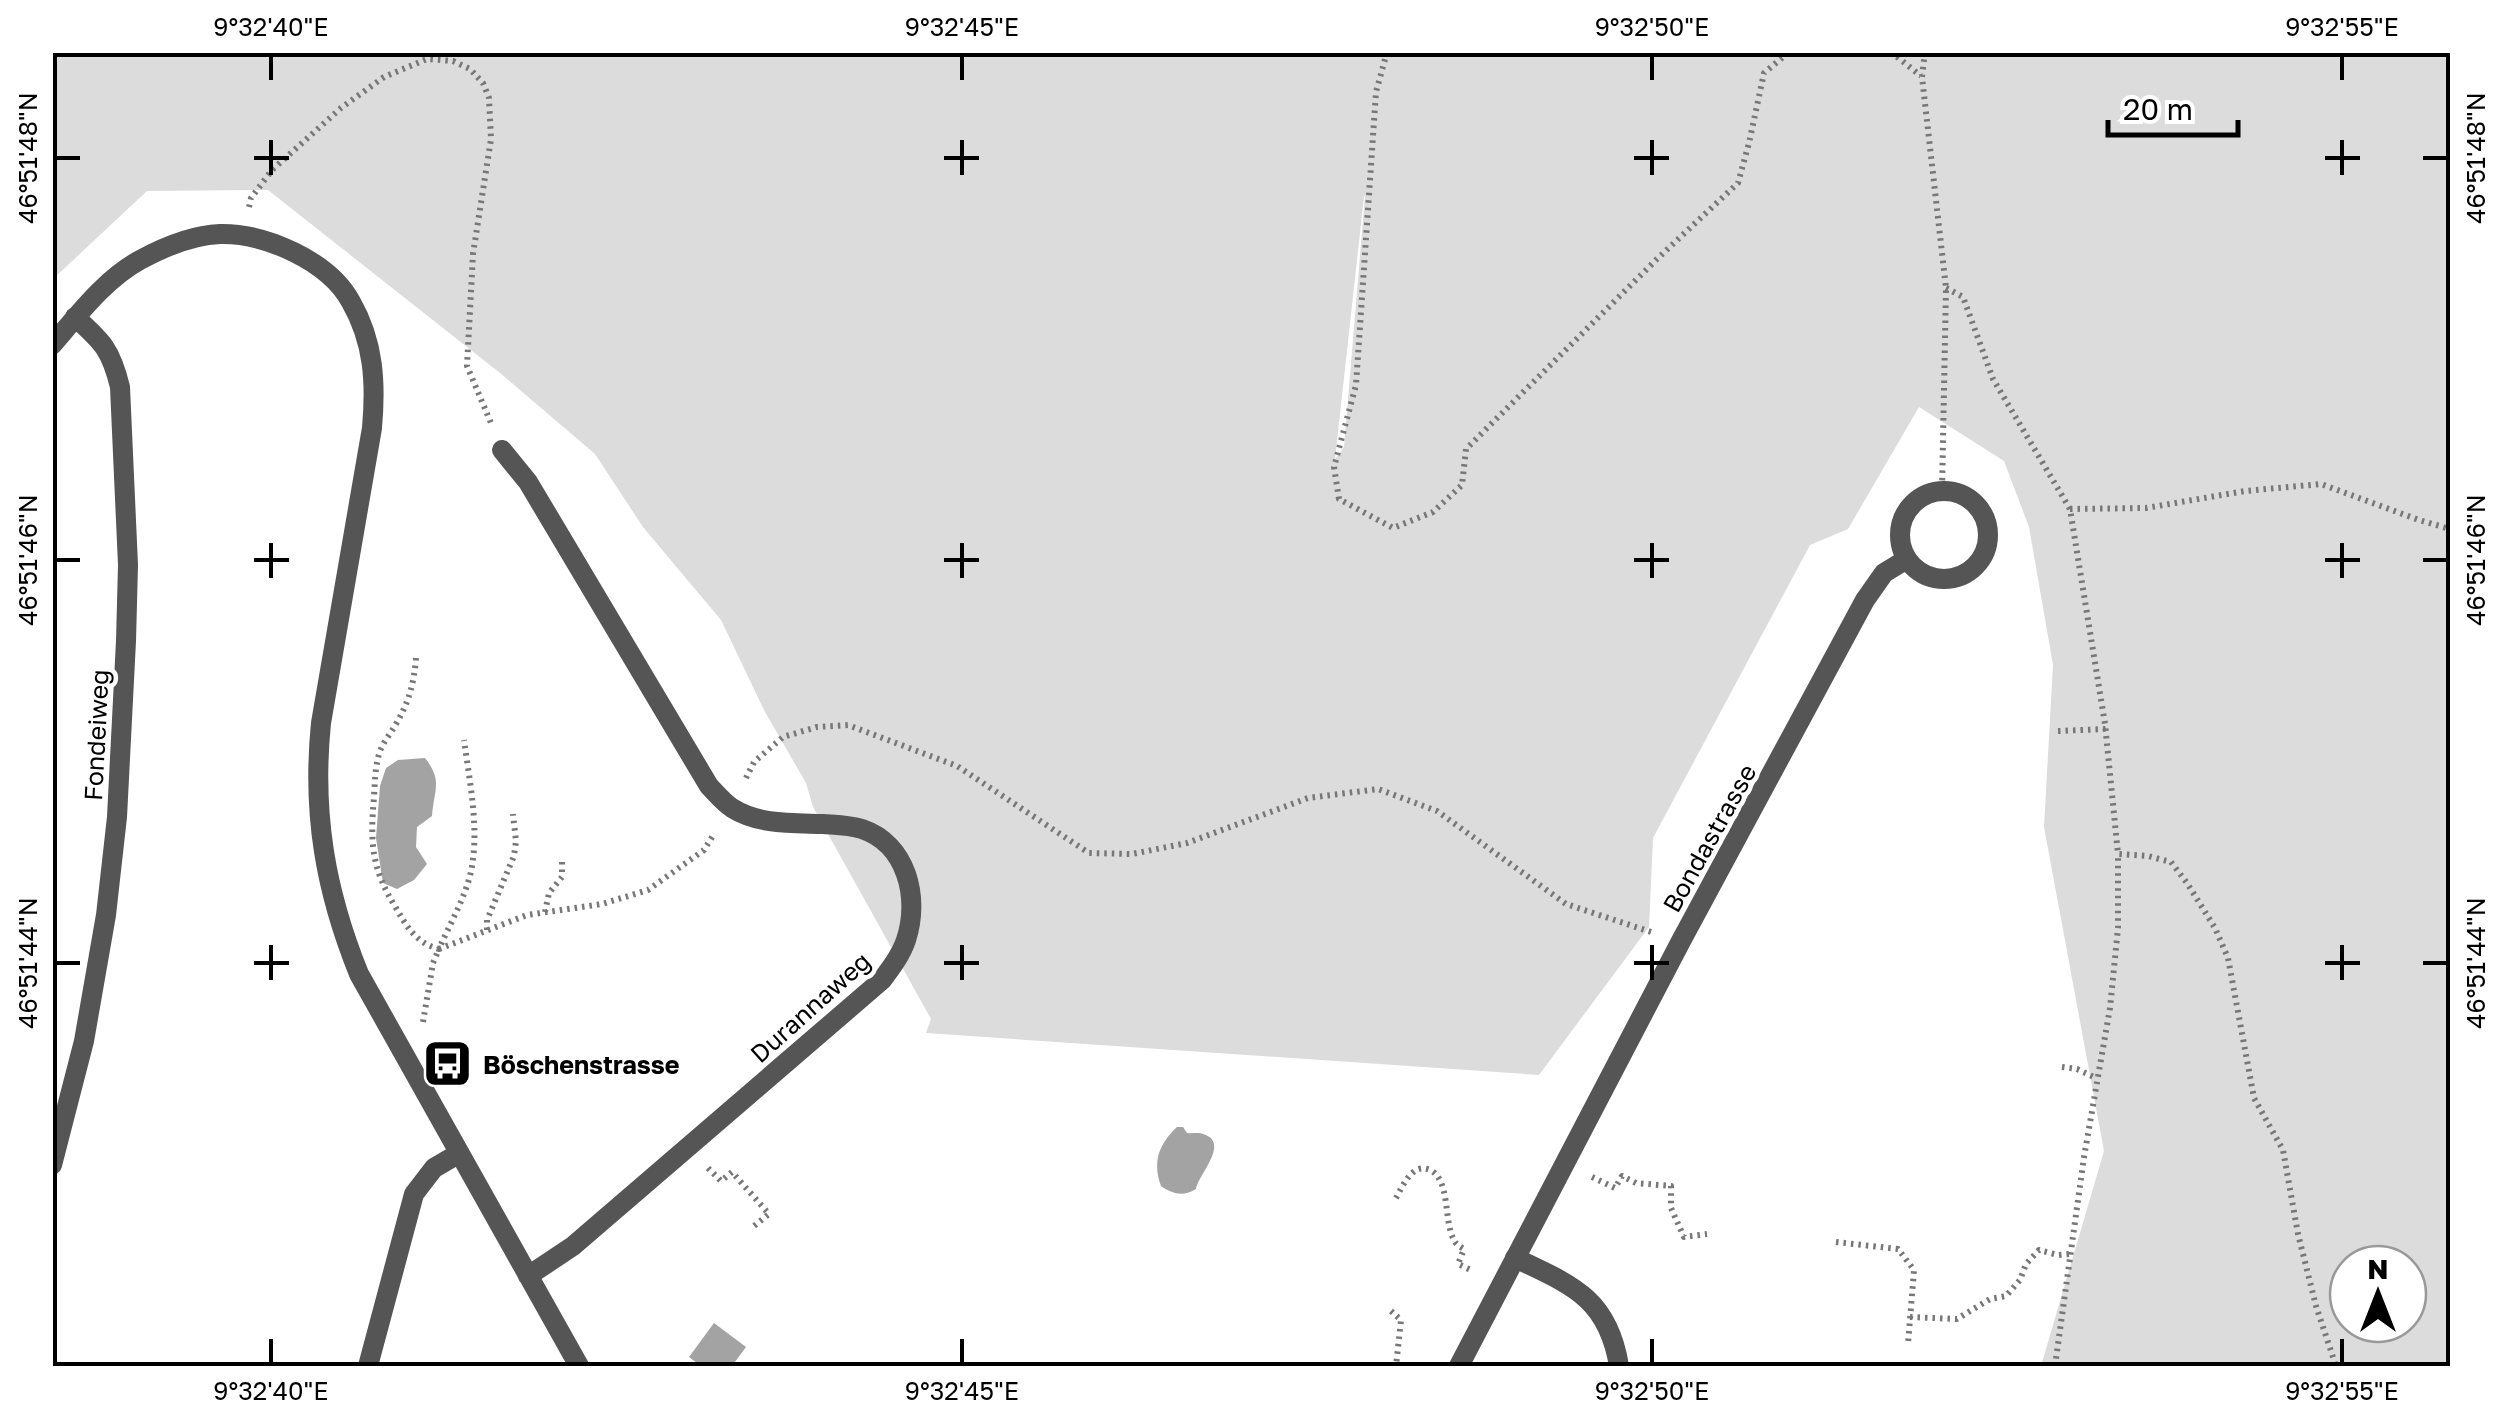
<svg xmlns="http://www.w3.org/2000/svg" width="2503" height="1419" font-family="'Golos Text',sans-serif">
<rect width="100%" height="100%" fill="#fff"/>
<!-- green -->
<path fill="#dcdcdc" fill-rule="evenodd" d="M53 53H2450V1366H2041L2104 1151 2044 827 2053 665 2029 527 2004 461 1919 407 1848 529 1810 545 1653 838 1649 927 1539 1075 926 1033 931 1019 813 807 806 783 765 712 721 620 643 527 595 454 500 373 268 190 147 191 53 279ZM1365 196 1344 447 1335 459 1364 197ZM2348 1264H2408V1324H2348Z"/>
<!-- water -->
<path fill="#a3a3a3" d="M425 758C443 781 434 789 432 816L417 827 416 847 427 864 414 880 397 889 383 883 376 838 380 786 386 768 398 760Z
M1177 1127H1183L1187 1133C1192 1134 1198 1132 1203 1134 1231 1142 1198 1175 1196 1189 1184 1197 1172 1194 1161 1186 1152 1162 1159 1144 1177 1127Z
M714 1323 746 1347 732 1366H701L689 1357Z"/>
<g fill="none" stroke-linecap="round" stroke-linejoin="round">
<!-- path -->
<path stroke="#777" stroke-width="6" stroke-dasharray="2.5 5" stroke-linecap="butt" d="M1387 52 1376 92 1356 385 1334 467 1339 499 1393 528 1433 512 1462 485 1466 449 1657 259 1738 183 1749 143 1764 73 1789 52
M1891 52 1921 76
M1925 52 1922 77 1946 288 1942 491
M249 207 251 198 272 170 341 108 384 77 427 59 453 61 470 69 483 83 489 98 491 139 473 254 467 366 491 423
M1946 288 1963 297 1993 379 2070 509 2105 724 2118 854 2148 856 2171 862 2187 883 2215 928 2228 958 2254 1098 2283 1150 2298 1234 2316 1306 2336 1366
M2070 509 2146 508 2245 491 2321 484 2419 520 2450 529
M416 658C414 683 409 702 396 724 391 733 384 741 380 751 375 766 375 781 374 797 370 842 371 868 396 908 407 927 416 943 439 949 451 921 470 890 473 859 478 822 469 777 464 740
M2058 731 2106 729
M746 778 754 762 783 737 817 727 848 725 957 766 1089 853 1132 854 1187 843 1308 798 1378 789 1437 811 1566 904 1651 932
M545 912 549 893 562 877V857
M487 930V920L514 856 516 841 513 814
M423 1022 433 963 439 949 527 915 602 904 648 890 704 850 714 834
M2062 1067 2077 1069 2096 1078
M708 1168 721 1181 732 1172 769 1214 754 1226
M1592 1177 1615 1188 1622 1176 1636 1183 1671 1186V1208L1684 1237 1707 1234
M1396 1198C1403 1186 1412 1162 1430 1170 1450 1179 1444 1220 1453 1238 1455 1244 1459 1246 1464 1249L1458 1264 1473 1271
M1836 1242 1898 1249 1914 1270 1908 1344
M1391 1311 1401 1320 1396 1366
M1910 1317 1957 1319 1990 1299 2006 1296 2020 1280 2026 1264 2039 1250 2058 1255 2070 1254
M2055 1366 2084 1157 2110 1008 2118 928V854"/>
<!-- lane -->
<path stroke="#555" stroke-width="20" d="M1515 1258C1572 1285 1608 1298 1619 1366"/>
<!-- street -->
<path stroke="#555" stroke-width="20" d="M52 345C78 315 105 279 140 260 164 247 192 235 220 234 265 233 329 261 351 302 374 342 376 383 372 428L321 723C312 813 325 890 359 974L579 1366
M502 450 528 482 709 786C716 793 723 802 732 808 759 825 792 823 823 824 836 825 849 825 862 829 907 844 920 898 906 940 901 955 891 968 882 980L573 1246 528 1276
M1900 535a44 44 0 1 1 88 0a44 44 0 1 1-88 0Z
M52 1165 84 1041 106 915 117 817 126 641 128 565 120 387C111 350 103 342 75 317
M368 1366 414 1194 434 1168 458 1154
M1459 1366 1681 941 1865 600 1884 573 1907 559"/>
</g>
<!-- ticks -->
<path fill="none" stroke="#000" stroke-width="4" d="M271 55V80M962 55V80M1652 55V80M2342 55V80M271 140V175M962 140V175M1652 140V175M2342 140V175M55 158H80M254 158H289M944 158H979M1634 158H1669M2325 158H2360M2423 158H2448M271 543V578M962 543V578M1652 543V578M2342 543V578M55 560H80M254 560H289M944 560H979M1634 560H1669M2325 560H2360M2423 560H2448M271 945V980M962 945V980M1652 945V980M2342 945V980M55 963H80M254 963H289M944 963H979M1634 963H1669M2325 963H2360M2423 963H2448M271 1339V1364M962 1339V1364M1652 1339V1364M2342 1339V1364"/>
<!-- icons -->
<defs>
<symbol id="bus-square" viewBox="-11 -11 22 22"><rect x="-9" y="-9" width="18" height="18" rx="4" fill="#000" stroke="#fff"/><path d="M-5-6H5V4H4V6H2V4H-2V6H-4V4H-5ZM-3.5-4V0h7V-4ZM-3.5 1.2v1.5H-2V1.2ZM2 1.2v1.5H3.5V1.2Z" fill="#fff"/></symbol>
</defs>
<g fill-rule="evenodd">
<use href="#bus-square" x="420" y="1036" width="55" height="55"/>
</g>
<g text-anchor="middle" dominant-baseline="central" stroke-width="9" stroke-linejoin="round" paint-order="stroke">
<!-- street labels -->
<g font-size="25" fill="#000" stroke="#fff">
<text transform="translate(96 735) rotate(-87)">Fondeiweg</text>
<text transform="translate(1709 838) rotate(-61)">Bondastrasse</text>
<text transform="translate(810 1007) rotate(-42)">Durannaweg</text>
</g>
<!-- poi labels -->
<g font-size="25" font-weight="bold" fill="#000" stroke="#fff" text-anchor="start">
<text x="483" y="1064">Böschenstrasse</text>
</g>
</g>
<!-- border -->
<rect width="2503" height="1419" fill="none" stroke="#ffffff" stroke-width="110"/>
<!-- north arrow -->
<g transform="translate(2378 1294)"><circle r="48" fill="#ffffff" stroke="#999999" stroke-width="2.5"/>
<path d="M0-8L18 38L0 25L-18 38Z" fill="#000000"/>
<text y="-15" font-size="28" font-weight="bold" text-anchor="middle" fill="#000000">N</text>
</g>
<!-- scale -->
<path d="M2108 120v15h130v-15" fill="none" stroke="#000000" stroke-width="5"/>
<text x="2123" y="120" font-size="30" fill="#000000" stroke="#ffffff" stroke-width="8" paint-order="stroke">20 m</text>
<rect x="55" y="55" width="2393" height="1309" fill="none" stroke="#000" stroke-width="4"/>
<g font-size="25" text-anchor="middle" fill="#000">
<text x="271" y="36">9°32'40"E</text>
<text x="962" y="36">9°32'45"E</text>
<text x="1652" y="36">9°32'50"E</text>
<text x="2342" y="36">9°32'55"E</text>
<text transform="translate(28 158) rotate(-90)" y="9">46°51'48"N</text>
<text transform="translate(2476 158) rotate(-90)" y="9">46°51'48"N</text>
<text transform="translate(28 560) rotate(-90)" y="9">46°51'46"N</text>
<text transform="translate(2476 560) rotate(-90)" y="9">46°51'46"N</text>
<text transform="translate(28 963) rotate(-90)" y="9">46°51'44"N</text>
<text transform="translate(2476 963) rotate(-90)" y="9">46°51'44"N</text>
<text x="271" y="1400">9°32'40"E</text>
<text x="962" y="1400">9°32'45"E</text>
<text x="1652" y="1400">9°32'50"E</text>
<text x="2342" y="1400">9°32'55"E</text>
</g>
</svg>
